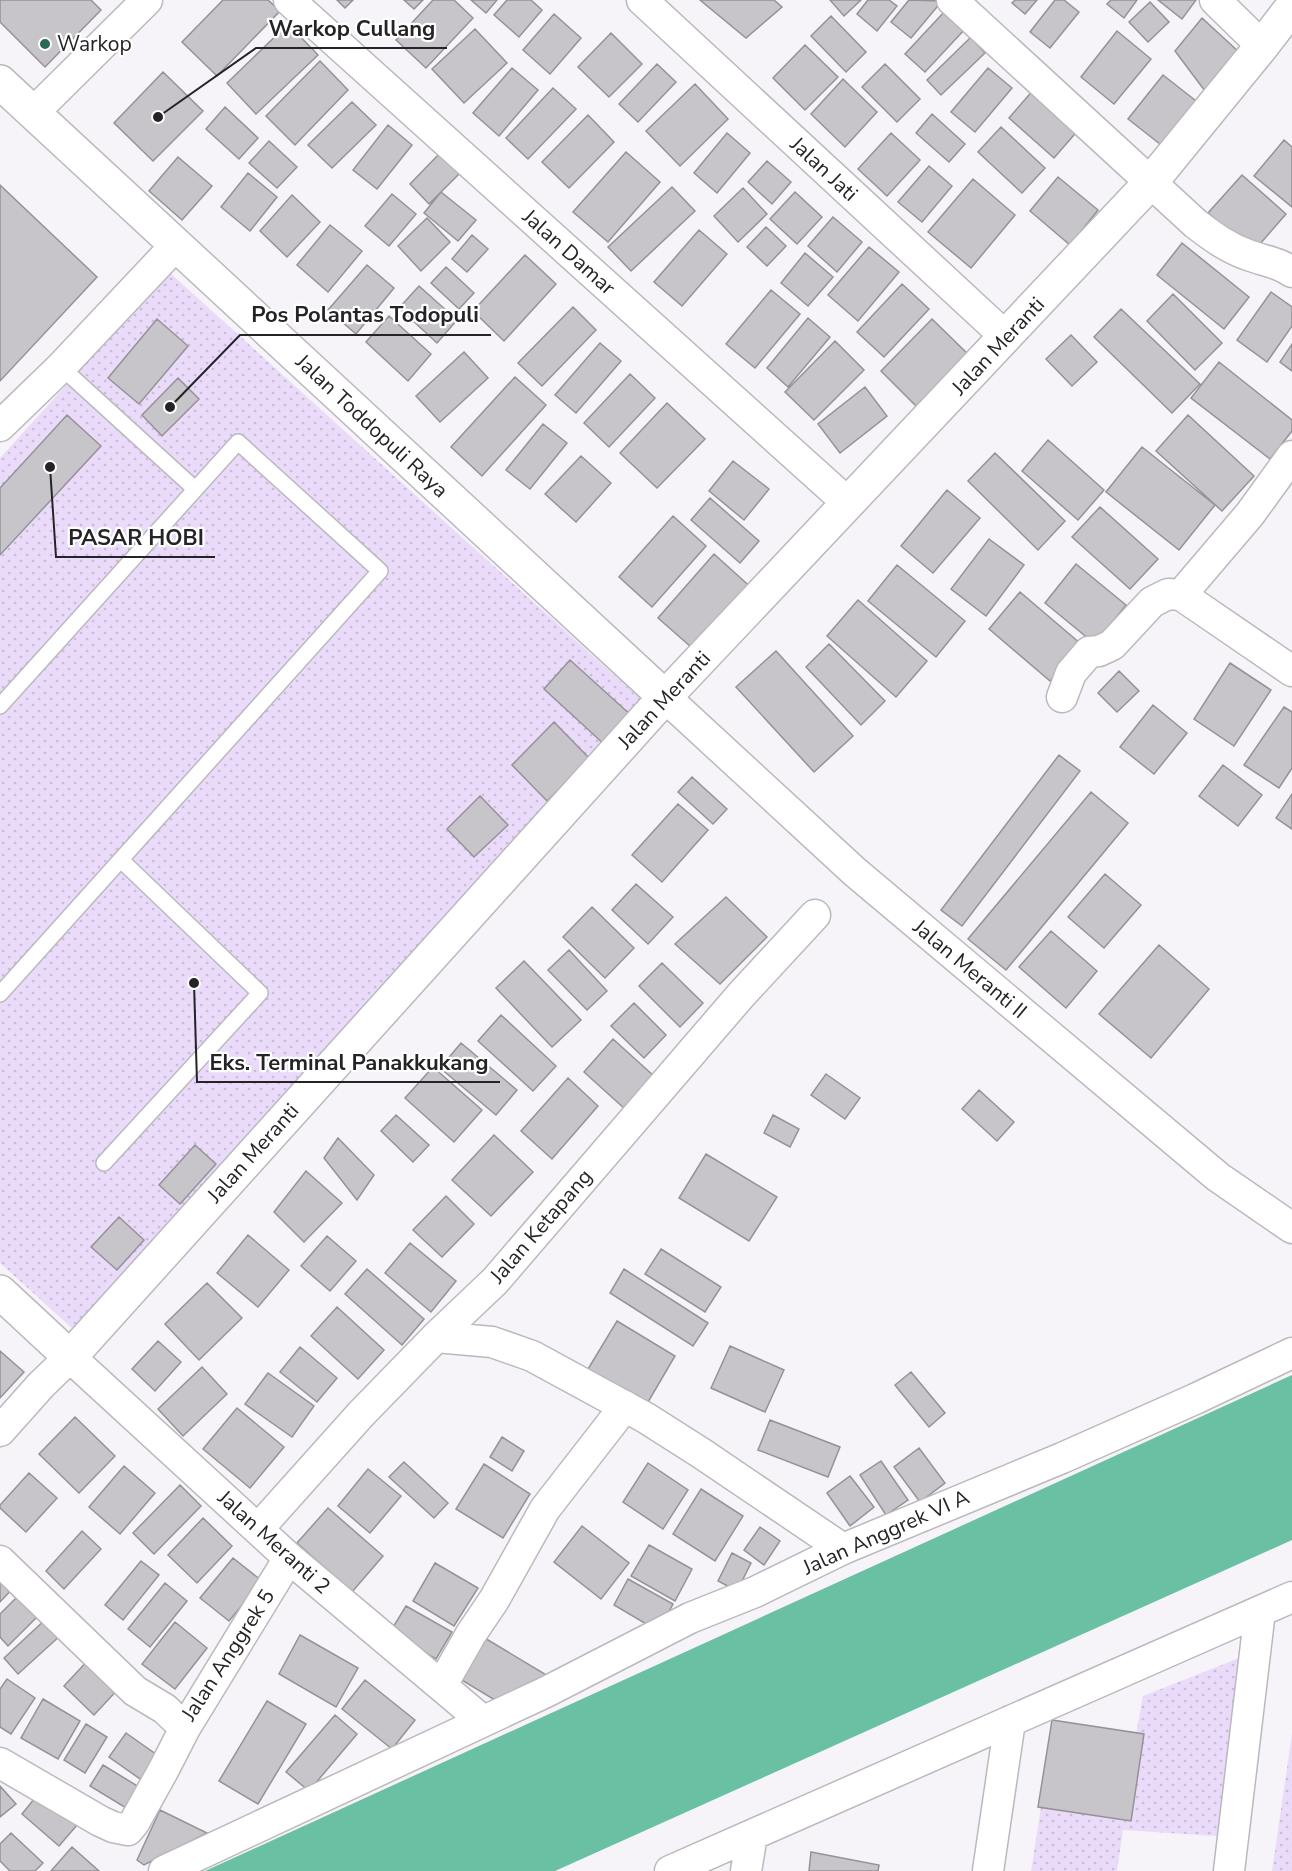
<svg xmlns="http://www.w3.org/2000/svg" width="1292" height="1871" font-family="'Nunito Sans',sans-serif">
<defs>
<pattern id="grass-dots" width="8" height="8" patternUnits="userSpaceOnUse" patternTransform="scale(1.5)"><rect width="8" height="8" fill="#eadbfa"/><path d="M2 2h.1M6 6h.1" fill="none" stroke="#c9bcd6" stroke-width="1.8" stroke-linecap="round"/></pattern>
</defs>
<rect width="100%" height="100%" fill="#f6f3f9"/>
<!-- grass -->
<path fill="url(#grass-dots)" d="M169 272 645 703 73 1329 0 1263V458Z
M1252 1653 1231 1837 1123 1830 1117 1871H1031L1043 1795 1124 1800 1143 1696Z
M1292 1734V1871H1272Z"/>
<!-- water -->
<path fill="#69c0a2" d="M1292 1375V1540L555 1871H205Z"/>
<!-- building -->
<path fill="#c7c4ca" stroke="#959297" stroke-width="1.5" d="M0 0H91L101 10 45 67 0 22Z
M223 0H268L280 11 217 76 182 42Z
M337 0H353L345 8Z
M404 0H423L414 9Z
M433 0H454L473 18 426 68 396 40Z
M471 0H497L486 13Z
M507 0H531L542 10 519 37 494 15Z
M700 0H774L782 7 746 38Z
M830 0H861L844 16Z
M868 0H889L897 6 877 31 857 14Z
M909 0 942 1 911 38 891 22Z
M1015 0H1037L1025 14 1012 3Z
M1055 0H1064L1079 12 1050 48 1030 32Z
M1111 0H1137L1124 18 1107 4Z
M1158 0H1196L1182 19Z
M1150 2 1169 22 1148 42 1129 22Z
M945 11 965 29 925 72 905 54Z
M554 14 581 38 550 74 523 50Z
M831 16 866 52 846 72 811 36Z
M1202 18 1240 53 1205 91 1175 51Z
M288 24 318 55 256 114 227 83Z
M475 29 507 63 464 103 432 69Z
M1117 31 1151 59 1114 104 1081 77Z
M611 33 642 64 609 97 578 67Z
M971 37 985 53 941 95 927 80Z
M805 45 838 77 805 110 773 78Z
M320 61 348 90 295 145 266 116Z
M657 64 676 82 638 122 619 104Z
M885 64 920 99 897 122 862 87Z
M512 68 538 90 499 136 473 113Z
M988 68 1012 88 975 132 951 112Z
M163 72 203 111 153 161 114 123Z
M1163 75 1200 104 1165 148 1128 119Z
M843 79 877 112 845 147 811 114Z
M695 84 728 119 680 166 646 131Z
M553 88 576 109 528 159 506 138Z
M1035 88 1080 128 1054 158 1009 118Z
M352 102 376 125 332 168 308 145Z
M225 107 258 138 239 159 206 129Z
M932 114 965 144 949 162 916 133Z
M588 115 614 142 569 188 542 162Z
M388 125 412 145 377 189 353 170Z
M1001 127 1045 168 1022 193 978 152Z
M727 133 750 153 717 193 694 173Z
M891 133 920 160 887 196 858 169Z
M1284 140 1292 147V207L1254 176Z
M269 141 297 167 277 188 249 163Z
M626 152 660 182 608 242 573 212Z
M440 153 460 173 429 204 410 184Z
M178 157 212 186 182 220 149 191Z
M767 161 791 182 772 204 748 182Z
M929 166 952 186 922 222 898 202Z
M248 173 277 197 250 231 221 207Z
M1242 175 1286 214 1253 252 1208 213Z
M1058 177 1098 210 1070 245 1030 211Z
M973 179 1015 215 971 268 928 232Z
M0 185 97 277 0 381Z
M672 187 695 211 631 271 608 247Z
M743 188 767 214 738 242 714 216Z
M441 192 476 220 458 241 424 213Z
M795 192 822 217 797 244 770 219Z
M392 194 416 214 389 246 365 226Z
M292 195 320 222 287 257 260 231Z
M833 217 862 242 837 272 808 246Z
M427 218 450 242 421 271 398 246Z
M330 225 362 251 328 292 297 265Z
M766 227 786 246 767 266 747 247Z
M699 230 727 254 682 306 654 282Z
M472 235 488 249 467 272 452 259Z
M1182 243 1249 297 1224 329 1157 275Z
M869 247 899 272 858 321 828 295Z
M805 253 833 277 808 306 781 283Z
M525 255 556 284 504 341 473 311Z
M367 265 394 288 356 334 328 310Z
M446 267 474 293 459 309 431 283Z
M902 284 929 309 884 357 857 332Z
M419 286 457 320 437 343 399 308Z
M771 290 800 314 755 368 726 344Z
M1271 292 1292 307V326L1267 362 1237 340Z
M1173 294 1222 343 1195 370 1147 321Z
M573 307 596 330 542 386 518 363Z
M1121 309 1200 384 1172 413 1094 337Z
M389 316 431 354 408 381 366 342Z
M808 318 830 337 788 387 767 368Z
M157 319 188 346 139 404 108 378Z
M932 319 973 359 922 412 881 371Z
M1071 335 1097 362 1072 386 1046 359Z
M835 341 864 370 814 420 785 392Z
M600 343 621 361 576 413 555 395Z
M1292 344V371L1280 362Z
M464 352 488 378 440 422 416 396Z
M1219 362 1292 420V431L1270 459 1191 398Z
M630 374 655 398 609 447 584 423Z
M515 377 546 405 482 476 451 447Z
M178 378 199 399 162 436 142 415Z
M865 387 887 416 840 453 818 424Z
M667 403 705 439 657 488 620 453Z
M67 415 101 446 0 555V488Z
M1188 415 1254 476 1222 511 1156 451Z
M543 424 567 443 530 489 506 470Z
M1048 440 1104 490 1078 520 1022 471Z
M1142 447 1215 505 1179 550 1106 492Z
M995 453 1065 521 1038 550 968 481Z
M581 456 611 483 576 522 545 494Z
M733 461 769 489 744 520 709 491Z
M947 490 980 518 933 573 901 546Z
M710 498 759 541 740 563 691 520Z
M1100 507 1158 559 1130 589 1072 537Z
M673 516 706 546 652 607 619 577Z
M989 539 1024 565 986 616 951 589Z
M714 554 755 591 699 654 658 618Z
M1076 564 1126 605 1095 644 1045 603Z
M897 565 965 621 936 657 868 601Z
M1020 592 1081 644 1050 681 989 629Z
M858 600 927 661 896 697 827 636Z
M829 644 885 701 861 725 806 667Z
M776 651 853 736 814 772 736 687Z
M570 660 633 717 606 746 544 689Z
M1230 663 1271 690 1234 746 1194 719Z
M1119 671 1139 691 1117 712 1098 693Z
M1153 705 1187 733 1154 774 1120 747Z
M1284 707 1292 712V768L1279 788 1244 765Z
M554 722 590 759 547 801 512 765Z
M1059 755 1080 771 962 926 941 910Z
M1223 765 1262 795 1238 826 1199 796Z
M692 777 727 809 713 824 678 792Z
M1091 792 1128 823 1006 970 968 939Z
M1292 794V829L1276 818Z
M480 796 508 825 474 857 447 829Z
M678 804 708 830 662 882 632 855Z
M1105 874 1141 905 1104 948 1068 917Z
M636 884 673 917 648 944 612 910Z
M726 897 767 937 720 984 675 944Z
M592 907 634 948 605 978 563 937Z
M1051 931 1097 971 1066 1008 1019 967Z
M1159 945 1209 989 1151 1058 1099 1014Z
M569 950 607 991 587 1010 548 970Z
M524 961 581 1020 552 1047 496 988Z
M662 963 703 1003 680 1027 639 986Z
M634 1003 666 1035 644 1058 611 1026Z
M501 1015 556 1066 533 1091 478 1041Z
M613 1039 655 1077 626 1110 584 1072Z
M461 1043 517 1090 496 1115 440 1068Z
M433 1067 482 1110 454 1142 405 1098Z
M826 1074 860 1098 845 1119 811 1095Z
M568 1078 598 1106 552 1159 521 1131Z
M979 1090 1014 1122 997 1141 962 1109Z
M396 1115 429 1145 413 1162 381 1131Z
M773 1115 799 1129 790 1147 764 1133Z
M494 1135 533 1172 491 1216 452 1180Z
M338 1138 374 1175 357 1200 324 1158Z
M195 1145 216 1164 180 1204 159 1185Z
M706 1154 777 1197 749 1241 679 1198Z
M306 1171 342 1203 304 1242 274 1212Z
M446 1196 474 1224 442 1257 413 1230Z
M119 1217 144 1240 117 1270 91 1247Z
M248 1235 289 1270 258 1307 217 1273Z
M327 1236 356 1261 330 1291 301 1266Z
M410 1243 456 1281 431 1312 385 1273Z
M661 1249 721 1287 705 1312 645 1274Z
M367 1269 424 1319 402 1345 345 1294Z
M624 1269 708 1323 693 1346 610 1293Z
M207 1283 242 1318 199 1360 165 1324Z
M337 1307 384 1350 358 1379 311 1336Z
M617 1321 675 1356 644 1409 585 1374Z
M158 1341 181 1362 155 1391 132 1369Z
M730 1346 784 1370 765 1412 711 1388Z
M300 1347 337 1378 317 1402 280 1372Z
M0 1351 24 1372 0 1398Z
M202 1367 227 1394 183 1436 158 1409Z
M911 1372 945 1413 929 1427 895 1385Z
M268 1373 314 1406 292 1437 245 1404Z
M237 1408 284 1447 250 1488 203 1449Z
M75 1417 115 1456 79 1493 39 1454Z
M770 1420 840 1447 828 1477 758 1450Z
M502 1437 524 1451 512 1471 490 1457Z
M919 1448 945 1483 920 1502 894 1467Z
M881 1461 908 1500 886 1515 860 1475Z
M404 1462 448 1503 434 1518 389 1477Z
M648 1463 688 1490 663 1529 623 1502Z
M484 1464 530 1494 503 1538 456 1509Z
M124 1466 155 1493 120 1534 89 1507Z
M368 1469 401 1496 370 1533 338 1506Z
M29 1473 57 1498 26 1532 0 1508V1505Z
M850 1476 874 1507 850 1526 827 1493Z
M180 1485 201 1506 154 1554 133 1533Z
M701 1489 743 1516 715 1561 673 1534Z
M328 1508 383 1556 352 1592 297 1543Z
M203 1518 232 1546 197 1583 168 1555Z
M582 1526 629 1563 601 1599 554 1562Z
M760 1527 780 1541 764 1565 744 1550Z
M82 1531 101 1549 64 1589 46 1571Z
M649 1545 692 1569 675 1601 631 1576Z
M732 1553 751 1563 737 1591 718 1581Z
M233 1558 262 1581 229 1621 200 1598Z
M141 1561 159 1575 123 1620 105 1605Z
M435 1563 478 1588 454 1626 413 1601Z
M0 1566 18 1583 0 1602Z
M628 1579 673 1604 658 1631 614 1605Z
M165 1583 187 1601 150 1647 128 1629Z
M25 1589 45 1609 8 1646 0 1637V1614Z
M406 1606 452 1632 436 1659 390 1632Z
M48 1617 62 1634 18 1674 4 1658Z
M175 1622 207 1648 175 1689 142 1664Z
M300 1635 358 1668 336 1707 279 1674Z
M483 1637 548 1676 498 1702 460 1679Z
M91 1657 121 1686 94 1715 64 1686Z
M7 1679 35 1698 11 1734 0 1727V1689Z
M365 1680 415 1720 392 1749 342 1709Z
M43 1699 80 1721 58 1759 21 1738Z
M267 1701 306 1724 258 1804 219 1781Z
M335 1715 357 1734 309 1791 286 1772Z
M1052 1720 1144 1734 1131 1821 1038 1807Z
M86 1724 107 1737 85 1773 64 1760Z
M126 1733 160 1757 143 1781 109 1757Z
M103 1765 144 1790 131 1811 90 1786Z
M0 1786 16 1804 0 1817Z
M39 1793 77 1825 59 1846 22 1814Z
M160 1810 207 1833 144 1865 137 1860Z
M11 1833 43 1863 35 1871H10L0 1861V1844Z
M72 1847 99 1871H51Z
M811 1852 879 1865 878 1871H809Z"/>
<g fill="none" stroke-linecap="round" stroke-linejoin="round">
<defs>
<path id="service" d="M61 367 195 489
M0 706 238 442 380 571 0 994
M104 1163 260 993 121 860"/>
<path id="minor" d="M289 0 849 504
M642 0 1006 337
M952 0 1196 224C1213 237 1228 248 1248 255 1264 261 1278 262 1292 272
M1215 0 1262 46
M33 113 147 0
M0 426 61 367 176 245
M1181 595 1250 514 1292 456
M665 697 855 872 1218 1177 1292 1228
M1062 697 1071 673 1089 652 1099 651 1112 645 1152 602 1168 594 1181 595 1292 671
M436 1337 492 1342 532 1356 646 1418 701 1453 843 1549
M0 1431 41 1385 70 1357 289 1558 483 1721
M258 1529 361 1414 436 1337 495 1281 741 995 815 915
M0 1561 135 1691 165 1709 185 1728 289 1558
M442 1685 471 1634 494 1600 545 1509 625 1406
M0 1763 100 1821 113 1827 128 1830 134 1823 164 1769 185 1728
M164 1871 546 1692 690 1618 755 1592 843 1549 1062 1458 1195 1399 1292 1353
M670 1871 1292 1597
M746 1871 752 1835
M988 1871 1010 1721
M1229 1871 1260 1611"/>
<path id="tertiary" d="M0 82 665 697
M0 1292 70 1357 665 697 1151 182 1262 46 1292 7"/>
</defs>
<!-- service casing -->
<use href="#service" stroke="#bbb9be" stroke-width="18"/>
<!-- minor casing -->
<use href="#minor" stroke="#bbb9be" stroke-width="33"/>
<!-- tertiary casing -->
<use href="#tertiary" stroke="#bbb9be" stroke-width="36"/>
<!-- service -->
<use href="#service" stroke="#fff" stroke-width="15"/>
<!-- minor -->
<use href="#minor" stroke="#fff" stroke-width="30"/>
<!-- tertiary -->
<use href="#tertiary" stroke="#fff" stroke-width="33"/>
</g>
<!-- markers -->
<circle fill="#2a6853" stroke="#fff" stroke-width="2" cx="45" cy="44" r="6"/>
<g text-anchor="middle" dominant-baseline="central" stroke-width="4.5" stroke-linejoin="round" paint-order="stroke">
<!-- poi labels -->
<g font-size="21" fill="#242325" stroke="#fff" text-anchor="start">
<text x="57" y="44">Warkop</text>
</g>
<!-- street labels -->
<g font-size="21" fill="#242325" stroke="#fff">
<text transform="translate(824 169) rotate(43)">Jalan Jati</text>
<text transform="translate(569 252) rotate(42)">Jalan Damar</text>
<text transform="translate(998 346) rotate(-47)">Jalan Meranti</text>
<text transform="translate(372 426) rotate(43)">Jalan Toddopuli Raya</text>
<text transform="translate(664 700) rotate(-47)">Jalan Meranti</text>
<text transform="translate(970 969) rotate(40)">Jalan Meranti II</text>
<text transform="translate(253 1153) rotate(-48)">Jalan Meranti</text>
<text transform="translate(541 1226) rotate(-49)">Jalan Ketapang</text>
<text transform="translate(886 1532) rotate(-24)">Jalan Anggrek VI A</text>
<text transform="translate(274 1542) rotate(42)">Jalan Meranti 2</text>
<text transform="translate(228 1655) rotate(-57)">Jalan Anggrek 5</text>
</g>
</g>
<!-- callouts -->
<path fill="none" stroke="#242325" stroke-width="2" d="M158 117L256 48H447M170 407L240 335H491M50 467L56 557H215M194 983L197 1082H500"/>
<g fill="#242325" stroke="#fff" stroke-width="2">
<circle cx="158" cy="117" r="6"/>
<circle cx="170" cy="407" r="6"/>
<circle cx="50" cy="467" r="6"/>
<circle cx="194" cy="983" r="6"/>
</g>
<g font-size="22" text-anchor="middle" font-weight="bold" fill="#242325" stroke="#fff" stroke-width="4.5" stroke-linejoin="round" paint-order="stroke">
<text x="352" y="36">Warkop Cullang</text>
<text x="365" y="322">Pos Polantas Todopuli</text>
<text x="136" y="545">PASAR HOBI</text>
<text x="349" y="1070">Eks. Terminal Panakkukang</text>
</g>
</svg>
